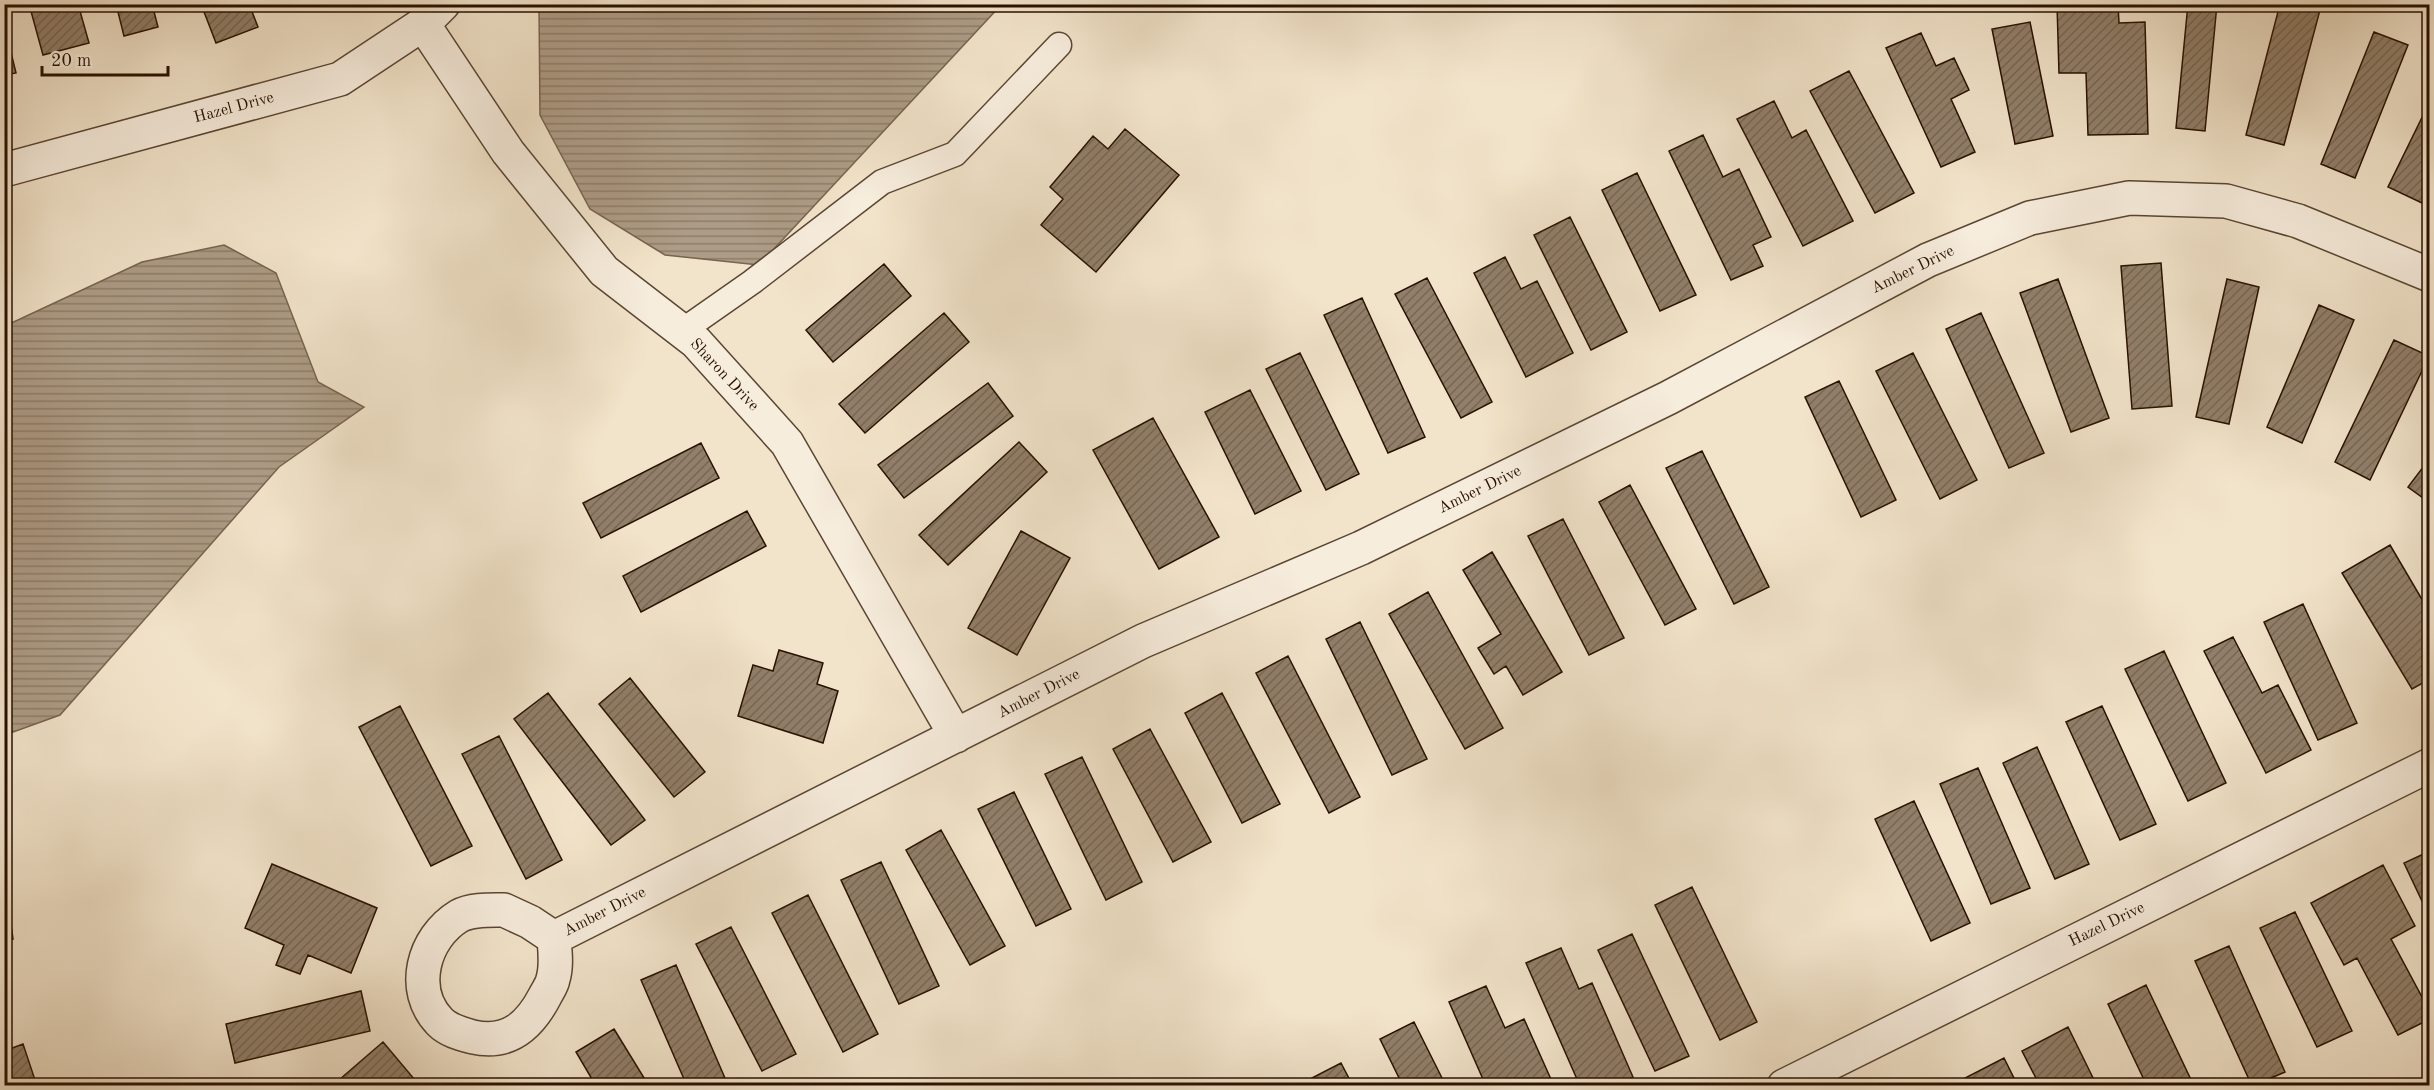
<svg xmlns="http://www.w3.org/2000/svg" width="2434" height="1090" font-family="'Old Standard TT',serif">
<defs>
<pattern id="water-rules" width="6" height="5" patternUnits="userSpaceOnUse" patternTransform="scale(1.5)"><rect width="6" height="5" fill="#ad9c86"/><path d="M0 2.5h6" fill="none" stroke="#8d7e6b"/></pattern>
<pattern id="building-hatch" width="6" height="6" patternUnits="userSpaceOnUse" patternTransform="scale(1.5)"><rect width="6" height="6" fill="#917f6a"/><path d="M-1 1l2-2M0 6l6-6M5 7l2-2" fill="none" stroke="#766755"/></pattern>
</defs>
<rect width="100%" height="100%" fill="#f2e4cb"/>
<filter id="stains"><feTurbulence type="fractalNoise" baseFrequency=".00333" numOctaves="4"/><feColorMatrix values="0 0 0 0 .2 0 0 0 0 .09 0 0 0 0 .02 0 0 0 .5 -.17"/></filter>
<radialGradient id="worn" r=".72"><stop offset=".6" stop-color="#630" stop-opacity="0"/><stop offset="1" stop-color="#630" stop-opacity=".3"/></radialGradient>
<!-- water -->
<path fill="url(#water-rules)" stroke="#786450" stroke-width="1.5" d="M539 5H1001L759 265 665 255 590 209 540 115Z
M224 245 276 273 318 382 364 407 279 467 60 715 5 735V326L142 262Z"/>
<!-- building -->
<path fill="url(#building-hatch)" stroke="#281100" stroke-width="1.5" d="M29 4H78L89 43 43 55Z
M116 4H152L158 27 124 36Z
M201 4H249L258 27 216 43Z
M2057 4H2118L2119 23 2145 22 2148 134 2088 135 2086 73H2059Z
M2188 4H2217L2205 131 2176 128Z
M2280 4H2298L2320 10 2284 145 2246 135Z
M2030 22 2053 136 2015 144 1992 29Z
M4 24 16 73 4 75Z
M2374 32 2408 45 2355 178 2321 164Z
M1921 33 1936 66 1954 58 1969 90 1951 99 1975 152 1941 167 1886 48Z
M1849 71 1914 193 1875 213 1810 91Z
M1774 101 1792 138 1806 130 1853 221 1803 246 1737 119Z
M2430 101V188L2422 203 2388 187Z
M1125 129 1179 175 1096 272 1041 225 1063 199 1050 187 1093 136 1108 149Z
M1703 135 1723 177 1739 169 1771 237 1753 245 1763 266 1731 280 1669 151Z
M1637 173 1696 295 1660 311 1602 190Z
M1570 217 1627 332 1591 350 1534 235Z
M1505 257 1521 289 1537 281 1573 353 1526 377 1474 273Z
M2161 263 2172 406 2132 409 2121 266Z
M884 264 911 296 833 362 806 330Z
M1427 278 1492 402 1461 418 1395 294Z
M2058 279 2109 418 2071 432 2020 293Z
M2227 279 2259 287 2229 424 2196 417Z
M1362 298 1425 437 1388 453 1324 315Z
M2319 305 2354 320 2302 443 2267 427Z
M944 313 969 342 865 433 839 404Z
M1981 313 2044 453 2009 468 1946 329Z
M2394 340 2429 356 2370 480 2335 462Z
M1300 353 1359 474 1326 490 1266 369Z
M1913 353 1977 480 1940 499 1876 371Z
M1839 381 1896 500 1861 517 1805 397Z
M988 383 1013 416 904 498 878 465Z
M1250 390 1301 491 1255 514 1205 412Z
M1153 418 1219 537 1159 569 1093 450Z
M1019 442 1047 472 948 565 919 535Z
M701 443 719 478 601 538 583 503Z
M1702 451 1769 587 1734 604 1666 468Z
M2430 458V503L2408 487Z
M1630 485 1696 609 1665 625 1599 502Z
M747 511 766 546 641 612 623 576Z
M1563 519 1624 638 1589 655 1528 536Z
M1021 531 1070 558 1017 655 968 628Z
M2390 545 2430 613V650L2426 652 2430 658V679L2412 689 2342 573Z
M1492 552 1562 672 1523 695 1506 666 1494 674 1478 648 1501 634 1463 570Z
M1428 592 1503 728 1465 749 1389 614Z
M2303 604 2357 723 2318 740 2264 622Z
M1360 622 1427 759 1392 775 1326 639Z
M2233 637 2262 693 2278 685 2311 750 2266 773 2204 651Z
M779 650 823 663 817 684 838 691 823 743 738 716 753 665 773 671Z
M2164 651 2226 783 2188 801 2125 669Z
M1288 656 1360 797 1329 813 1256 673Z
M630 678 705 772 674 797 599 704Z
M548 693 645 820 611 845 514 719Z
M1222 693 1280 804 1242 823 1185 713Z
M400 706 472 846 431 866 359 727Z
M2102 706 2156 824 2120 840 2066 722Z
M1150 729 1211 842 1173 862 1113 749Z
M499 736 562 860 526 879 462 754Z
M2037 747 2089 864 2055 879 2003 763Z
M1082 757 1142 882 1106 900 1045 774Z
M1978 768 2030 888 1991 904 1940 784Z
M1014 792 1071 909 1036 926 978 809Z
M1914 801 1970 923 1931 941 1875 819Z
M941 830 1005 946 970 965 906 850Z
M2430 851V918L2404 863Z
M881 862 939 986 899 1004 841 880Z
M272 864 377 908 351 973 308 955 300 974 276 965 284 945 245 928Z
M2383 865 2415 926 2391 939 2430 1012V1019L2398 1035 2357 958 2344 965 2311 903Z
M1692 887 1757 1022 1720 1040 1655 905Z
M808 895 878 1034 843 1052 772 913Z
M4 902H8L13 939 4 940Z
M2295 912 2352 1031 2317 1047 2260 928Z
M731 927 796 1054 762 1071 696 944Z
M1632 934 1689 1056 1655 1071 1598 950Z
M2229 946 2285 1072 2252 1086 2195 961Z
M1561 948 1579 989 1592 983 1633 1077 1613 1086H1580L1526 963Z
M676 965 728 1085 727 1086H687L641 980Z
M2146 985 2194 1086H2147L2108 1004Z
M1486 986 1505 1028 1524 1019 1554 1086H1486L1449 1002Z
M361 991 370 1031 235 1063 226 1024Z
M4 997 9 1015 4 1016Z
M1414 1022 1446 1086H1403L1380 1039Z
M2068 1027 2097 1086H2040L2022 1051Z
M614 1029 649 1086H596L576 1052Z
M383 1042 420 1086H332Z
M23 1044 36 1083 4 1086V1051Z
M2004 1058 2018 1086H1969L1965 1078Z
M1341 1063 1353 1086H1306L1304 1082Z"/>
<g fill="none" stroke-linecap="round" stroke-linejoin="round">
<defs>
<path id="service" d="M682 331 752 282 882 182 955 154 1059 45"/>
<path id="minor" d="M423 24 508 152 604 271 696 342 787 443 956 736
M4 170 340 79 423 24 443 4
M504 910 530 922 554 938C555 952 557 966 553 979 552 985 548 990 545 996 530 1025 509 1045 473 1037 462 1034 449 1031 440 1022 409 990 423 938 459 916 472 909 490 910 504 910Z
M554 938 1143 641 1361 548 1668 398 1928 260 2030 218 2129 198 2226 201 2298 221 2430 275
M1784 1086 2430 765"/>
</defs>
<!-- service casing -->
<use href="#service" stroke="#5a4633" stroke-width="27"/>
<!-- minor casing -->
<use href="#minor" stroke="#5a4633" stroke-width="36"/>
<!-- service -->
<use href="#service" stroke="#f7eddd" stroke-width="24"/>
<!-- minor -->
<use href="#minor" stroke="#f7eddd" stroke-width="33"/>
</g>
<g text-anchor="middle" dominant-baseline="central" stroke-width="5" stroke-linejoin="round" paint-order="stroke">
<!-- street labels -->
<g font-size="16" fill="#281100" stroke="#f7eddd">
<text transform="translate(234 108) rotate(-15)">Hazel Drive</text>
<text transform="translate(1913 270) rotate(-26)">Amber Drive</text>
<text transform="translate(724 375) rotate(47)">Sharon Drive</text>
<text transform="translate(1480 490) rotate(-26)">Amber Drive</text>
<text transform="translate(1039 694) rotate(-27)">Amber Drive</text>
<text transform="translate(605 912) rotate(-27)">Amber Drive</text>
<text transform="translate(2107 925) rotate(-26)">Hazel Drive</text>
</g>
</g>
<!-- margin -->
<rect width="2434" height="1090" fill="none" stroke="#f2e4cb" stroke-width="24"/>
<rect x="6" y="6" width="2422" height="1078" fill="none" stroke="#281100" stroke-width="3"/>
<rect x="12" y="12" width="2410" height="1066" fill="none" stroke="#281100" stroke-width="1.5"/>
<!-- scale -->
<path d="M42 66v9h126v-9" fill="none" stroke="#281100" stroke-width="3"/>
<text x="51" y="66" font-size="18" fill="#281100" stroke="#f7eddd" stroke-width="4.5" paint-order="stroke">20 m</text>
<rect width="100%" height="100%" filter="url(#stains)"/>
<rect width="100%" height="100%" fill="url(#worn)"/>
</svg>
